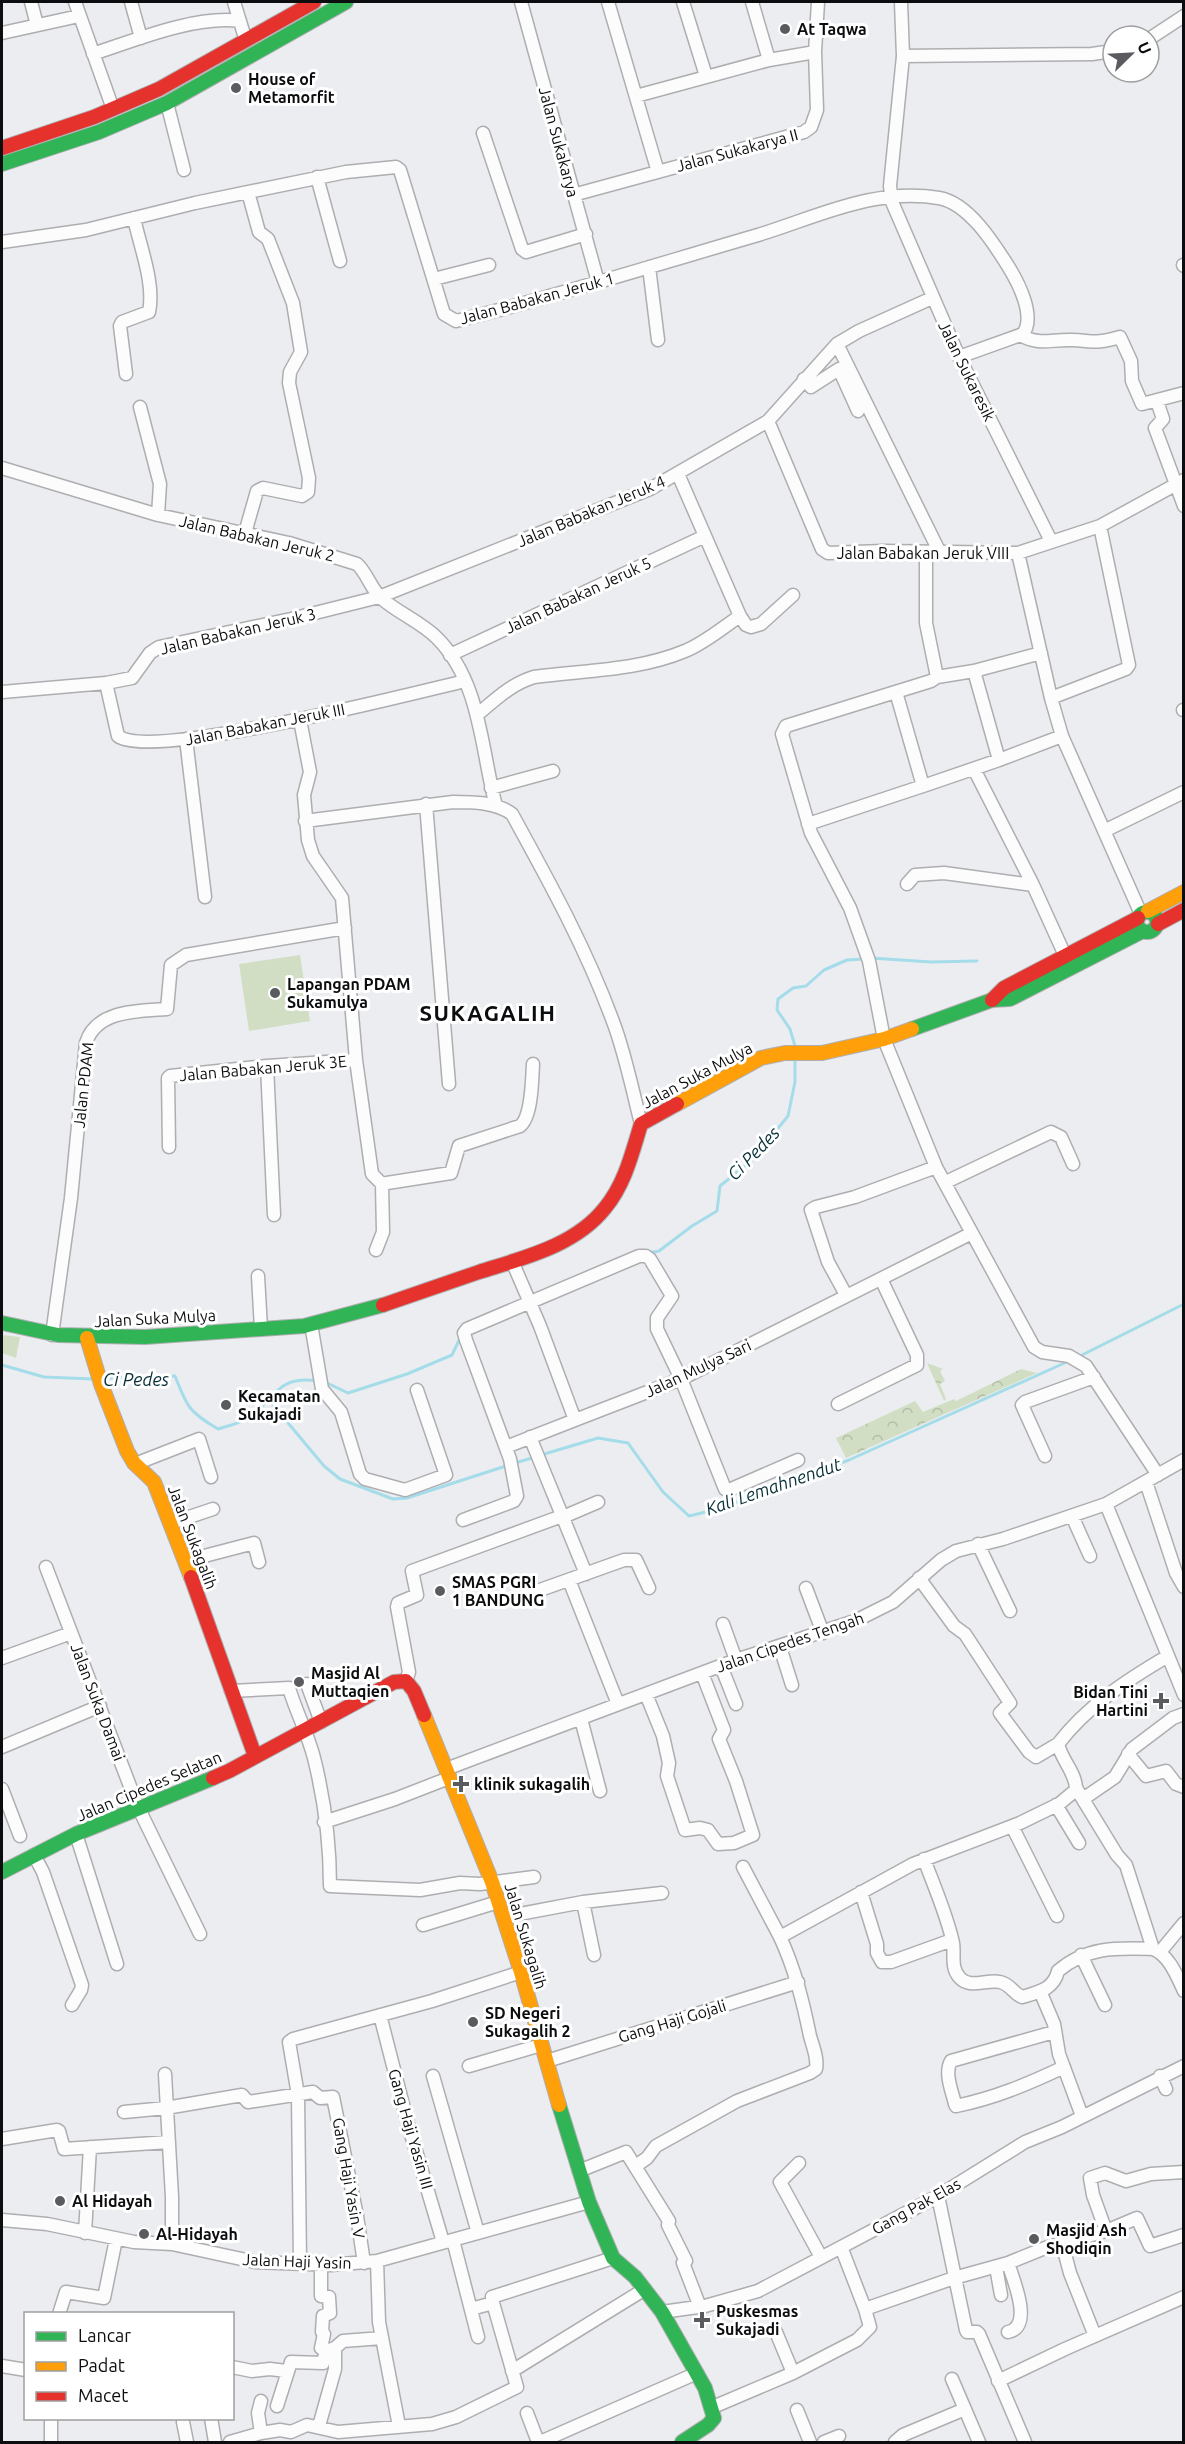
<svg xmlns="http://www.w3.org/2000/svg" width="1185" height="2444" font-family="Ubuntu,sans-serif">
<defs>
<pattern id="forest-crowns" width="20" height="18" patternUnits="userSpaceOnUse" patternTransform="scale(1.5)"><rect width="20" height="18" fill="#d2dec4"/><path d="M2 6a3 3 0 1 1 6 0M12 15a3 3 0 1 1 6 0" fill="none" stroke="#b3bda7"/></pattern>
</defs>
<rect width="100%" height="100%" fill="#ecedf1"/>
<!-- forest -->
<path fill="url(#forest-crowns)" d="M927 1363 943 1369 940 1371 945 1381 940 1384 946 1399 944 1401Z
M1021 1369 1037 1373 846 1458 836 1438 915 1401 923 1412 954 1399 956 1401Z"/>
<!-- garden -->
<path fill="#d2dec4" d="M300 955 310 1021 249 1031 239 964Z
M2 1335 20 1337 16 1358 2 1353Z"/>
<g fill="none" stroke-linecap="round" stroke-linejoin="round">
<!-- stream -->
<path stroke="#a4dce9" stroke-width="3" d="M871 958 931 962 977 961
M795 1046 790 1029 777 1010 778 999 793 988 806 986 824 970 847 960 864 959
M648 1253 659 1251 692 1226 717 1211 720 1186 751 1161 788 1116 795 1082V1058
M1078 1357 1184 1304
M2 1365 44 1377 93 1379
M106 1378 175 1376C187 1407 189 1412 218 1429 227 1426 238 1424 246 1419 275 1402 275 1374 318 1381
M325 1382 348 1393 407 1374 452 1355 461 1336
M268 1399 324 1466 340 1479 393 1499 407 1498 509 1465
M541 1455 598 1438 628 1443 663 1492 689 1516 718 1509 849 1460 1069 1361
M515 1463 535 1457"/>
<defs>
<path id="street" d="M31 2 37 25
M75 2 113 109
M131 2 141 38
M234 2 246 41
M521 2 598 282
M608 2 658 172
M683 2 706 76
M752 2 769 60
M901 2 903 56 890 186 892 202 959 357 1051 541
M2 33 79 16
M1149 39 1184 16
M93 54C135 40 196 15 240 21
M903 56 1092 54 1113 51
M636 96 769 60 815 52
M167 103 184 170
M483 133 522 249 526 252 586 234
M317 177 340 261
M573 195 804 132 811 127 817 110 815 52 818 2
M2 242 86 230 195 203 346 172 396 167 400 170 444 314 456 321C558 296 658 264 758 235 817 217 875 187 939 198 968 203 993 242 1008 266 1018 282 1036 316 1023 334L959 357
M1183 265 1184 266
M649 267 658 340
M434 279 489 265
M1020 335C1040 346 1051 339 1072 340 1095 341 1096 344 1120 337L1131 361 1132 381 1142 404 1184 393
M837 344 940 553
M126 374 120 326 122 322 149 312C155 283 140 247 134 218
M804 379 811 387 839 369 858 411
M1157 401 1163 419 1155 428 1184 506
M140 407 160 484 158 515
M768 421 822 549 828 553 883 551 1018 553 1100 526 1184 480
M2 468 158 515 289 543 357 564C367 573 371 589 381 598 398 613 421 622 437 638 481 682 481 750 496 806
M245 533 257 491 263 488 302 496 308 492 309 478 289 383 290 372 301 352 293 303 268 239 259 232 248 192
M926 552V623L937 677 931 681 786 726 782 734 811 833 850 908 869 961 884 1039 936 1167 1034 1347 1042 1352 1069 1356 1086 1366 1158 1475
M1018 553 1051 698 1062 736 1141 914
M740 616 746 625 751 627 761 624 793 595
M450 655 705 536
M974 671 999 760
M937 677 974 671 1041 653
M106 683 118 736C150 761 414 693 465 681
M2 692 106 683 132 678 150 653 159 647 291 619 379 597 650 489 768 421 837 344 859 331 932 298
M896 692 923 786 999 760 1062 736
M1051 698 1126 669 1129 665 1100 526
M1183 710H1184
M478 714C496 699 511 684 534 677 585 670 637 671 685 651 705 643 722 628 740 616L678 474
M300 720 310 772 304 795 308 840 313 856 342 898 356 1060 372 1174 382 1184 387 1183 451 1173 459 1146 520 1126C532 1117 532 1080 533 1064
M186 739 205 897
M974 769 1033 885 1068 962
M491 788 553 771
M426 804 449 1084
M305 821 453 802C473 802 496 802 512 814 550 883 588 952 615 1027 626 1058 633 1092 641 1124
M808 824 923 786
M1104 831 1184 792
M907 884 915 875 944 873 1033 885
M267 1066 274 1215
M169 1147 168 1078 170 1076 267 1066 356 1060
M946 1182 1051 1132 1061 1137 1073 1164
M376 1250 383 1232 382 1184
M512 1261 540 1326 575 1420 681 1379 972 1233
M258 1276 261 1329
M846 1295 828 1262 811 1210 816 1207 855 1197 936 1167
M311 1324 322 1389 341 1412 360 1474 365 1479 405 1490 446 1475 417 1390
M52 1335 71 1198 86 1043C96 1010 138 1011 167 1009L171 965 186 955 345 928
M838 1404 917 1365V1355L881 1279
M530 1437 586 1574
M506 1447 575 1420
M1045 1456 1022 1405 1025 1402 1094 1377
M135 1464 199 1439 211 1477
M1146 1482 1176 1573 1184 1587
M1106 1504 1184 1695
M1072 1516 1090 1556
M563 1517 598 1502
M463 1520 514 1501 517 1496 510 1459 466 1340 464 1333 467 1329 639 1256H646L650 1259 672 1296 657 1318V1329L681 1379 725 1489 729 1490 798 1460
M171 1523 213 1509
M978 1544 1010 1611
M185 1561 254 1543 259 1562
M46 1567 138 1807 200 1934
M919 1578 954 1626 965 1634 1010 1703 1000 1713 1029 1752 1036 1757 1058 1744
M569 1580 618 1704
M806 1588 823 1633
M526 1595 624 1560H636L649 1588
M723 1624 736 1660
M780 1647 792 1685
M1168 1656C1127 1680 1087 1706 1058 1744 1062 1761 1075 1771 1076 1788L1117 1855 1126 1865 1153 1949C1169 1955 1177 1976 1184 1991
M2 1658 71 1633
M721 1666 736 1704
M406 1681 409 1672 397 1607 398 1603 417 1595 412 1571 562 1516
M307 1684 321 1722
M231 1691 289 1688C296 1712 308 1734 314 1758 324 1798 330 1845 330 1886L420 1890 460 1883 480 1884 534 1877
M646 1694 663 1736 669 1763 667 1776 685 1830 700 1828 708 1830 718 1844 734 1843 753 1835 736 1781 719 1739 724 1730 702 1673
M581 1719 600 1791
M2 1747 100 1706
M1128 1754 1146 1776 1166 1771 1176 1784 1184 1787
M446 1769 736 1660 855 1621 893 1602 941 1560 956 1551 1003 1539 1106 1504 1184 1460
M2 1789 20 1836
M1083 1799 1115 1777 1132 1749 1173 1718 1184 1714
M1056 1805 1079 1843
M324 1822 395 1799 449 1778
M1012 1826 1057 1916
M76 1834 117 1964
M34 1855 43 1872 82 1985 81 1990 72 2005
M924 1859C934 1886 947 1915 953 1943 955 1954 950 1968 960 1978 970 1989 987 1979 1000 1982 1010 1984 1013 1993 1022 1997 1039 1992 1054 1989 1058 1971 1087 1946 1117 1948 1153 1949
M743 1867 780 1937
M861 1892 877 1944V1953L882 1962H891L952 1940
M583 1902 594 1955
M504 1917 583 1902 662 1893
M423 1925 498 1902
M1160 1952 1184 1923
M1081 1955 1105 2005
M1040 1991 1054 2024 1059 2054 1082 2116
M380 2015 408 2124 443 2242
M1054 2032 951 2061C944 2073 952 2091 955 2104L956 2106C995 2098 1028 2084 1064 2067
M547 2061 798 1982
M469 2066 541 2045
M165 2074 172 2197V2244
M433 2076 478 2233
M1160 2076 1166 2089
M124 2112 166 2108 242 2095 248 2102 313 2092 320 2098 333 2097 357 2216 364 2263
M2 2139 57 2130 59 2131 64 2149 169 2142
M799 2163 780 2182 821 2257
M637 2165 647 2158 656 2146 737 2101 810 2073 816 2069C818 2058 813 2047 810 2036 803 2002 795 1969 780 1937L913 1864 1020 1823 1059 1804 1077 1789
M579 2171 626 2152 669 2221 668 2225 686 2261 683 2263 700 2307
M938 2196 966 2330 967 2332H977L979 2334 1025 2442
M2 2220 47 2224 134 2242 172 2244 255 2262 331 2265 377 2261 589 2202
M1106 2231 1137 2218 1150 2246 1184 2235
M85 2233 90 2147
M453 2240 478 2337
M1062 2243 1070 2273 1095 2336
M843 2252 865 2309 954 2278 1008 2263 1045 2248 1106 2231 1093 2195 1090 2178 1105 2173 1126 2181 1151 2174 1184 2172
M377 2261 379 2322 399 2426
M300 2263 298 2095 289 2042 293 2039 432 2001 521 1972
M321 2265V2296L329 2297 330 2313 323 2316 322 2332 324 2334 321 2348 326 2351
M996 2267 1001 2295
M471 2309 493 2303 492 2297 613 2258
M662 2312 705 2306 758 2291 938 2196 1025 2142 1062 2127 1184 2066
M59 2314 66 2292 104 2298 116 2239
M776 2332 793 2373
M1008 2332C1034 2327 1013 2279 1008 2263
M2 2366 26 2370
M232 2367 252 2371 270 2369 286 2371
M512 2371 645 2289
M952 2379 979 2442
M998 2381 1065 2349 1184 2297
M277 2406 291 2362 323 2363 326 2351 335 2348 343 2341 382 2338
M713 2407 793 2373 857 2340 870 2327 865 2309
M797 2410 810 2442
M527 2413 538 2442
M51 2418V2442
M211 2418 215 2442
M183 2422 187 2442
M319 2426 335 2369V2348
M261 2433 280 2430 291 2432 307 2425 338 2432 432 2424 456 2417 517 2387 493 2303
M230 2442 261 2433 258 2413 261 2401
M540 2442 697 2373
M824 2442 839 2436
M895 2442 903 2435 965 2409"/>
<path id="fast" d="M2 164 99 132 167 103 346 2
M1137 922a10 10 0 1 1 20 0a10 10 0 1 1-20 0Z
M912 1029 992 1000 1010 999 1143 931
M2 1323 58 1335 145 1337 304 1326 383 1305
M2 1872 76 1834 213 1778
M559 2105 589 2202 613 2258 635 2277 662 2312 705 2388 714 2418 708 2425 682 2442"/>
<path id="slow" d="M1148 911 1184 892
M677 1104 761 1058 785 1053H822L884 1039 912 1029
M87 1338 101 1384 127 1451 134 1463 154 1482 191 1577
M424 1715 492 1882 521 1972 559 2105"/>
<path id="jam" d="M2 148 94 117 159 89 314 2
M1158 924 1184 910
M992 1000 1004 988 1138 918
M383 1305C415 1294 447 1283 479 1272 523 1258 575 1246 605 1208 625 1184 632 1153 641 1124L677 1104
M191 1577 255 1756
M213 1778 229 1771 394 1682 406 1681 414 1691 424 1715"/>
</defs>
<!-- street casing -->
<use href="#street" stroke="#aeaeb1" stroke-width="15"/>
<!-- fast casing -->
<use href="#fast" stroke="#aeaeb1" stroke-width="16"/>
<!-- slow casing -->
<use href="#slow" stroke="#aeaeb1" stroke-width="16"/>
<!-- jam casing -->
<use href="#jam" stroke="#aeaeb1" stroke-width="16"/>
<!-- street -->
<use href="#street" stroke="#fcfcfd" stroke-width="12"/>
<!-- fast -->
<use href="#fast" stroke="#30b455" stroke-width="14"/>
<!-- slow -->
<use href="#slow" stroke="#ff9f0a" stroke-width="14"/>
<!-- jam -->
<use href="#jam" stroke="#e5322d" stroke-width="14"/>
</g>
<!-- markers -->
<g fill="#5a5b5e" stroke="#fff" stroke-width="2">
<circle cx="785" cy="29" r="6"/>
<circle cx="236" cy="88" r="6"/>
<circle cx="275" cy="993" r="6"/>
<circle cx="226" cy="1405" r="6"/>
<circle cx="440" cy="1591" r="6"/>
<circle cx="299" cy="1682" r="6"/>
<path d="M1158 1692h6v6h6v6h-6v6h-6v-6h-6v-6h6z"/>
<path d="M458 1775h6v6h6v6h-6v6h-6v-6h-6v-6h6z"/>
<circle cx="473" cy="2022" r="6"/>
<circle cx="60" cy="2201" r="6"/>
<circle cx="144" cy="2234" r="6"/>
<circle cx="1034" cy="2239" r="6"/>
<path d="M699 2311h6v6h6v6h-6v6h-6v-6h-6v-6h6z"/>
</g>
<g text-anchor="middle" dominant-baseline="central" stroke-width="6" stroke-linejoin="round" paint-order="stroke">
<!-- poi labels -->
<g font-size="16" font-weight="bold" fill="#0c0d0f" stroke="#fff" text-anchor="start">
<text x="797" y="29">At Taqwa</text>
<text x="248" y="79">House of<tspan x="248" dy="18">Metamorfit</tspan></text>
<text x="287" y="984">Lapangan PDAM<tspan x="287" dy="18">Sukamulya</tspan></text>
<text x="238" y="1396">Kecamatan<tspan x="238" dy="18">Sukajadi</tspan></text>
<text x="452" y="1582">SMAS PGRI<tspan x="452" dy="18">1 BANDUNG</tspan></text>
<text x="311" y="1673">Masjid Al<tspan x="311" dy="18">Muttaqien</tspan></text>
<text x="1148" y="1692" text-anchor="end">Bidan Tini<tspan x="1148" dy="18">Hartini</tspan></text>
<text x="474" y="1784">klinik sukagalih</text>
<text x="485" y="2013">SD Negeri<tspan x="485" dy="18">Sukagalih 2</tspan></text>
<text x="72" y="2201">Al Hidayah</text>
<text x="1046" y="2230">Masjid Ash<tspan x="1046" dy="18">Shodiqin</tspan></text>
<text x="156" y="2234">Al-Hidayah</text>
<text x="716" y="2311">Puskesmas<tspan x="716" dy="18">Sukajadi</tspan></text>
</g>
<!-- street labels -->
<g font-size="16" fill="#0c0d0f" stroke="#fff">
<text transform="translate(559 142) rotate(75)">Jalan Sukakarya</text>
<text transform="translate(737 150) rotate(-15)">Jalan Sukakarya II</text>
<text transform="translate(537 298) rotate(-15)">Jalan Babakan Jeruk 1</text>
<text transform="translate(967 371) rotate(64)">Jalan Sukaresik</text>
<text transform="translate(591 511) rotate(-23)">Jalan Babakan Jeruk 4</text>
<text transform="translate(257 538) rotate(13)">Jalan Babakan Jeruk 2</text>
<text x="923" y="553">Jalan Babakan Jeruk VIII</text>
<text transform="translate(578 595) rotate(-25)">Jalan Babakan Jeruk 5</text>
<text transform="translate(238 631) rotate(-13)">Jalan Babakan Jeruk 3</text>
<text transform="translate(265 724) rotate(-11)">Jalan Babakan Jeruk III</text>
<text transform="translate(263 1068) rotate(-5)">Jalan Babakan Jeruk 3E</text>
<text transform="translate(697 1075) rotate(-28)">Jalan Suka Mulya</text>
<text transform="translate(83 1085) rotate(-84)">Jalan PDAM</text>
<text transform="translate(155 1318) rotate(-3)">Jalan Suka Mulya</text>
<text transform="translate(698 1368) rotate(-25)">Jalan Mulya Sari</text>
<text transform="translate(193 1537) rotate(69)">Jalan Sukagalih</text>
<text transform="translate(790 1642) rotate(-19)">Jalan Cipedes Tengah</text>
<text transform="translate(98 1702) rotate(69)">Jalan Suka Damai</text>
<text transform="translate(149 1786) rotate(-23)">Jalan Cipedes Selatan</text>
<text transform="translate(526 1936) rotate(73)">Jalan Sukagalih</text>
<text transform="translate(672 2021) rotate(-17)">Gang Haji Gojali</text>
<text transform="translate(411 2129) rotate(74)">Gang Haji Yasin III</text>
<text transform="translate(349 2178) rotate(80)">Gang Haji Yasin V</text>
<text transform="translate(916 2206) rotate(-29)">Gang Pak Elas</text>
<text transform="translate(297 2261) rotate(2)">Jalan Haji Yasin</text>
</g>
<!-- water labels -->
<g font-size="18" font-style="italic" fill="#083038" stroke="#fff">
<text transform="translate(753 1153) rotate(-46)">Ci Pedes</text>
<text x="136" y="1379">Ci Pedes</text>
<text transform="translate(773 1486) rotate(-19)">Kali Lemahnendut</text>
</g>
<!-- district labels -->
<g font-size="22" font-weight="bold" letter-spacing="1.5" fill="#0c0d0f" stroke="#fff">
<text x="488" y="1012">SUKAGALIH</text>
</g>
</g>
<!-- border -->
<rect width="1185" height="2444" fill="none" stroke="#0c0d0f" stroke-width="6"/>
<!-- legend -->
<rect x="24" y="2312" width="210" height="108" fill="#ffffff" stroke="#9e9e9f" stroke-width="1.5"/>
<rect x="36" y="2332" width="30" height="9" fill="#30b455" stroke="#9e9e9f" stroke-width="1.5"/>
<text x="78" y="2342" font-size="18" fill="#0c0d0f">Lancar</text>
<rect x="36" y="2362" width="30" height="9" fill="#ff9f0a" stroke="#9e9e9f" stroke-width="1.5"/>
<text x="78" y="2372" font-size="18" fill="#0c0d0f">Padat</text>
<rect x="36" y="2392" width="30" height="9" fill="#e5322d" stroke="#9e9e9f" stroke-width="1.5"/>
<text x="78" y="2402" font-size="18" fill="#0c0d0f">Macet</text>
<!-- north arrow -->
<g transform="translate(1131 54) rotate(66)"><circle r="28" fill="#ffffff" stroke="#9e9e9f" stroke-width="1.5"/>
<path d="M0-4.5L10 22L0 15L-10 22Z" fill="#5a5b5e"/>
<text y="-9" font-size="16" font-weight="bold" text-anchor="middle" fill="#0c0d0f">U</text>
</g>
</svg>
